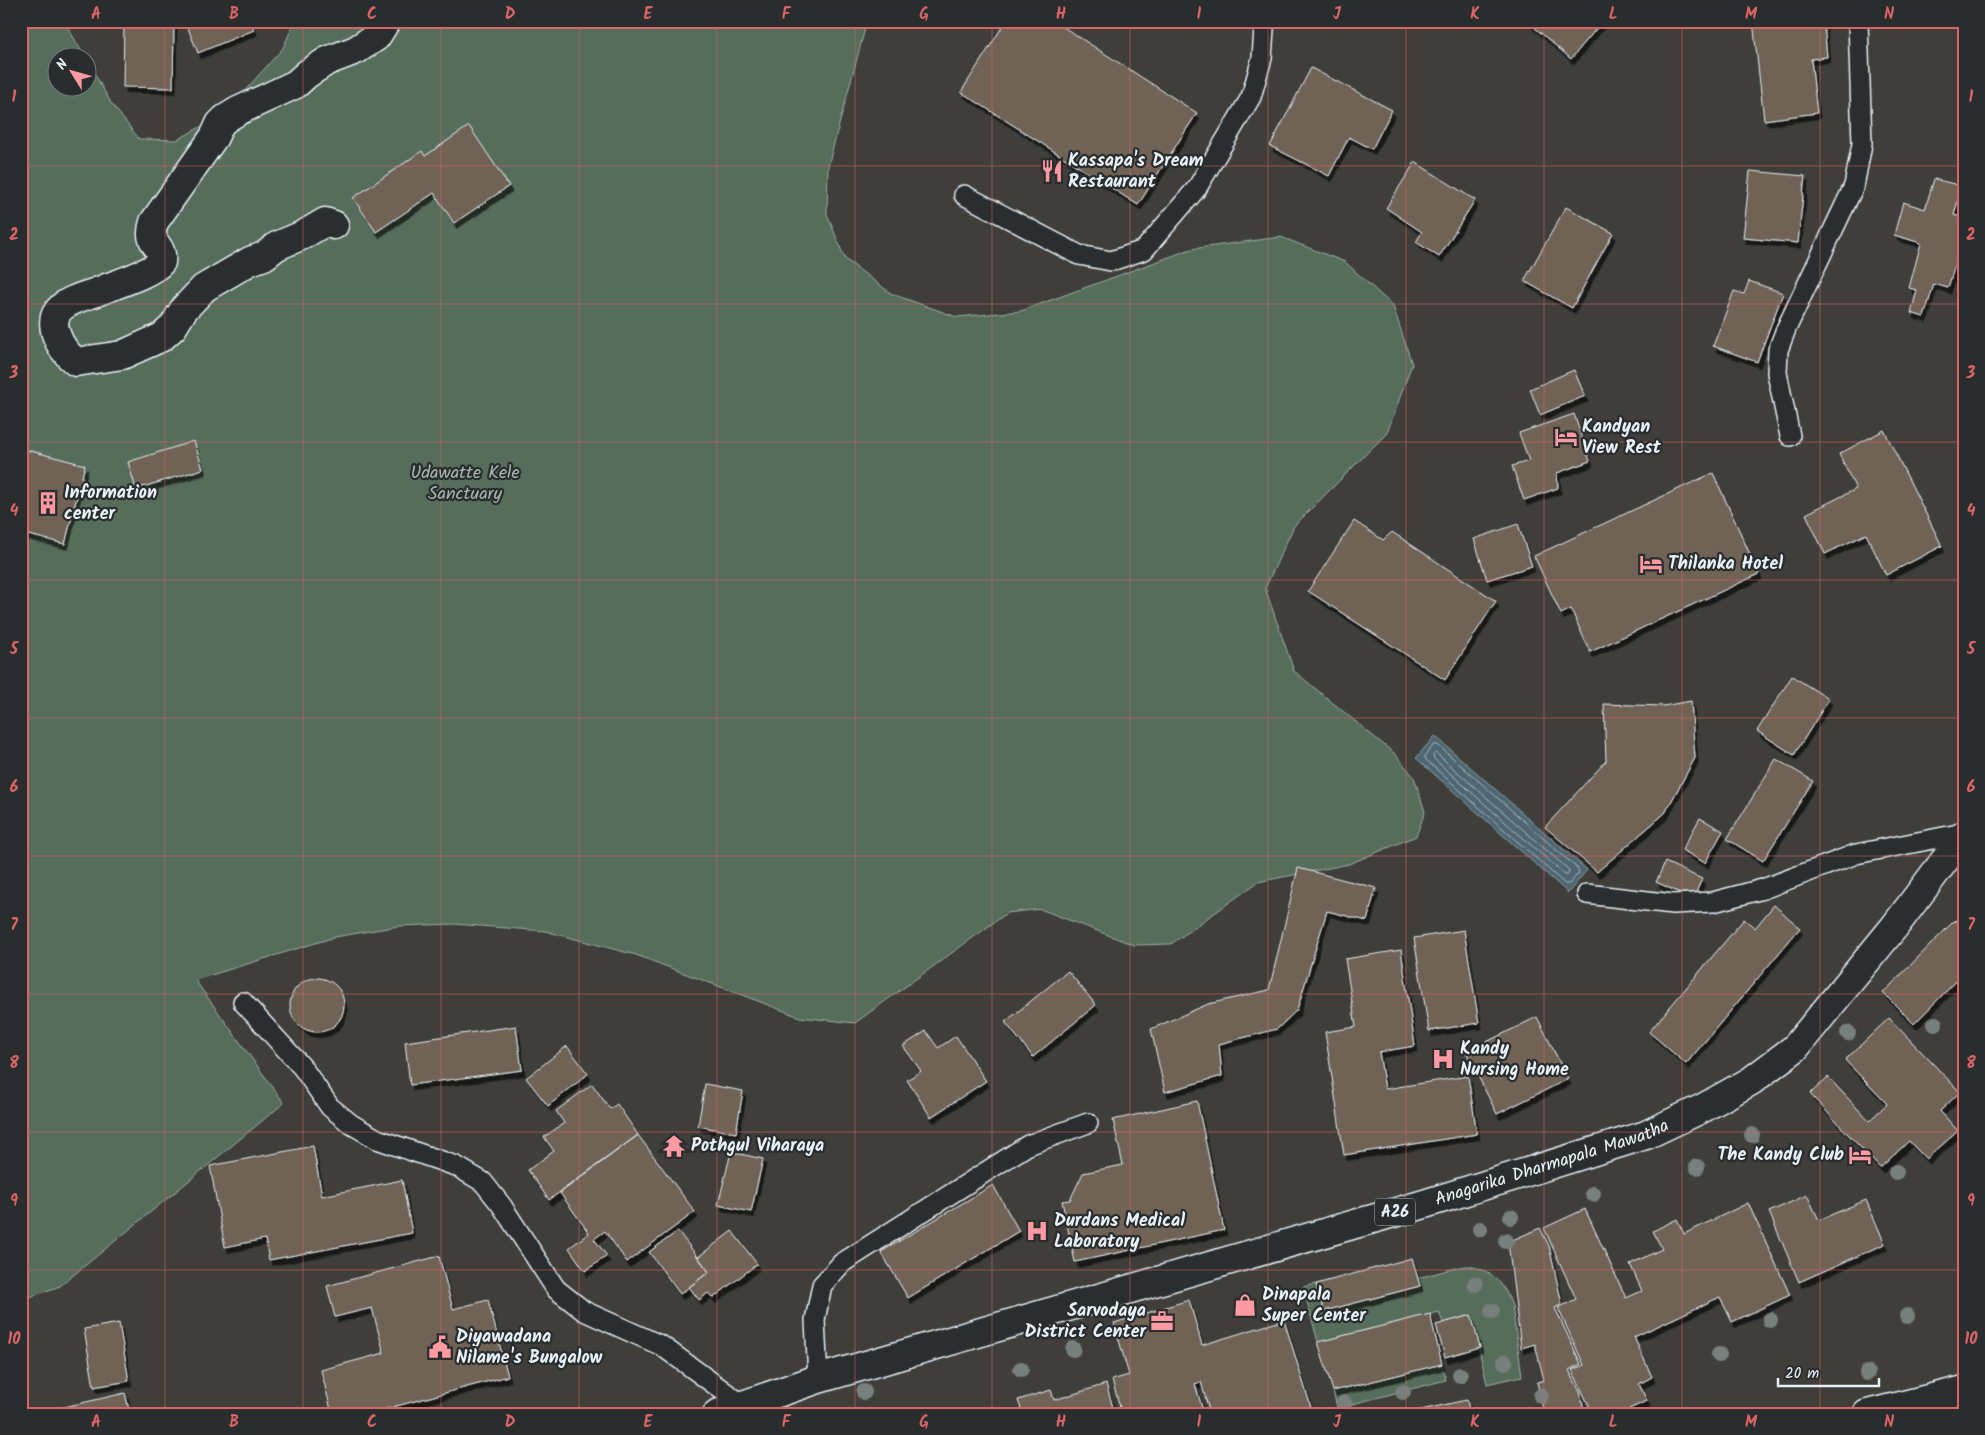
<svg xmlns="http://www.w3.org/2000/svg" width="1985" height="1435" font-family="Kalam,sans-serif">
<defs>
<filter id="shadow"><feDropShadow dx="3" dy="5.5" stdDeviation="0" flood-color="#0009"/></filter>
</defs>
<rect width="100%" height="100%" fill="#3f3e3a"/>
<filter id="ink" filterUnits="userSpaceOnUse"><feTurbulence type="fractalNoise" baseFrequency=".02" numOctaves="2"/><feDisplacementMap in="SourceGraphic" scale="10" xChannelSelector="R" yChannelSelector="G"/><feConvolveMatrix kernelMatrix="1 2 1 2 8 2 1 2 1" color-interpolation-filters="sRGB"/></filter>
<g filter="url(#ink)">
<!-- green -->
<path fill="#546d5a" stroke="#9eafa9" d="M21 21H64L85 57 58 58V88H88V62L111 103 139 139 177 140 225 113 283 48 295 21H867L828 166 827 214 845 259 892 294 957 317 1021 311 1191 249 1281 237 1345 262 1393 306 1412 364 1387 433 1294 526 1265 588 1294 671 1395 754 1414 777 1425 812 1416 836 1349 864 1258 882 1171 944 1134 945 1040 909 1007 913 855 1023 800 1017 636 955 545 931 454 924 399 926 335 937 195 980 284 1103 60 1286 21 1300Z
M1468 1266C1493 1270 1504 1283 1512 1306L1522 1376 1487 1384 1471 1315 1443 1323 1439 1312 1318 1342 1303 1287 1316 1284 1324 1311 1419 1286 1418 1278 1459 1267Z
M1442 1364 1446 1380 1337 1408 1333 1391Z"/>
<!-- water -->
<path fill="#4d6671" stroke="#8b9ea7" d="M1435 736 1587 870 1568 893 1416 758Z"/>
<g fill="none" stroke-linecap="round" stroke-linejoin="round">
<!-- shore -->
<path stroke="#aab9c2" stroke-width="1" d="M1434 745H1438L1578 869 1579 873 1569 884H1565L1425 759V756Z
M1436 753 1569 870 1568 875H1565L1434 759 1433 756Z"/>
</g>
<!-- building -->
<path fill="#6f6456" stroke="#e8f1f8" filter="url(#shadow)" d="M124 21H174L173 88 123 87Z
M185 21H251L254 30 198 53Z
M1006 21H1054L1197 113 1138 205 961 92Z
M1527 21H1601L1602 22 1571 59Z
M1753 21H1805V27L1824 24 1827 57 1811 59 1817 113 1764 120Z
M1311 68 1392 110 1372 149 1349 137 1329 176 1270 146Z
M469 126 509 186 454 223 434 193 376 232 353 198 422 151 425 156Z
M1415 162 1475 200 1439 257 1416 242 1422 232 1386 208Z
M1750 171 1805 176 1798 243 1743 238Z
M1934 179 1962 186 1954 215 1964 218V235L1948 288 1934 284 1924 317 1911 313 1917 290 1909 288 1921 243 1894 235 1903 202 1925 209Z
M1566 207 1613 233 1572 308 1524 281Z
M1749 281 1783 293 1757 362 1713 346 1734 291 1744 294Z
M1574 370 1585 396 1540 415 1530 389Z
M1574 414 1590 461 1557 473 1558 488 1524 500 1512 466 1529 461 1519 433Z
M1884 430 1942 546 1886 575 1866 534 1825 554 1806 514 1856 489 1839 454Z
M194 441 203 469 136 489 128 462Z
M27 450 85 465 65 544 21 533V473Z
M1713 473 1759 574 1590 652 1571 609 1561 614 1534 556Z
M1354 521 1383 540 1392 532 1496 601 1445 680 1308 591Z
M1518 524 1532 566 1487 580 1474 539Z
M1792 676 1829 699 1794 755 1757 731Z
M1691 701 1695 758 1665 813 1597 872 1545 827 1606 761 1604 704 1663 706Z
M1776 759 1813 781 1763 861 1727 839Z
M1700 818 1723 831 1705 863 1682 850Z
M1665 862 1702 879 1693 899 1656 882Z
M1298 868 1376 888 1367 921 1327 911 1297 1010 1277 1029 1219 1044 1222 1076 1165 1092 1151 1029 1208 1004 1269 990Z
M1774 905 1800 928 1686 1064 1649 1032 1744 919 1755 928Z
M1955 920 1964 928V973L1914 1024 1883 993Z
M1464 930 1479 1023 1429 1031 1414 938Z
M1401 950 1415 1046 1379 1052 1385 1089 1468 1076 1477 1134 1344 1155 1325 1032 1356 1027 1345 959Z
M1068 971 1096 1005 1033 1057 1005 1022Z
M290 1005a27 27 0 1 1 54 0a27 27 0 1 1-54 0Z
M1537 1017 1568 1079 1497 1114 1466 1052Z
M1889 1018 1960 1092 1940 1111 1958 1131 1926 1159 1909 1141 1880 1168 1810 1094 1828 1077 1869 1121 1887 1104 1845 1060Z
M516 1026 522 1070 410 1085 405 1042Z
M926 1031 938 1048 956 1036 986 1081 931 1117 907 1080 921 1071 903 1046Z
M567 1046 588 1074 548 1106 526 1078Z
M592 1084 610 1109 617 1104 638 1135 549 1200 528 1170 554 1151 544 1137 564 1123 556 1111Z
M705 1084 743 1091 736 1133 698 1126Z
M1197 1101 1224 1230 1075 1262 1062 1201 1070 1200 1083 1173 1123 1165 1113 1120Z
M638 1135 695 1212 627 1262 605 1231 594 1239 607 1256 585 1271 569 1248 589 1233 560 1193Z
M313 1146 322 1196 402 1180 412 1233 269 1260 265 1239 225 1247 210 1166Z
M731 1152 763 1159 751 1212 718 1205Z
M993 1185 1019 1231 908 1298 881 1252Z
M1807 1195 1819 1220 1866 1200 1885 1244 1799 1282 1769 1212Z
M1748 1203 1790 1295 1732 1322 1720 1297 1634 1337 1652 1377 1639 1384 1647 1401 1629 1409 1632 1414H1593L1572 1370 1584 1365 1558 1308 1576 1299 1544 1228 1585 1209 1626 1298 1642 1291 1630 1264 1662 1249 1653 1231 1677 1219 1684 1234Z
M1540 1228 1549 1246 1562 1304 1555 1308 1581 1364 1569 1370 1580 1392 1585 1414H1544L1537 1382 1544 1380 1535 1344 1521 1348 1508 1242Z
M678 1231 709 1272 680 1294 649 1252Z
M732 1231 757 1264 713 1298 708 1293 699 1300 689 1287 709 1272 698 1257Z
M439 1256 453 1309 488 1300 508 1376 367 1414H332L321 1370 384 1353 372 1308 335 1317 327 1286Z
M1412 1258 1420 1286 1324 1311 1316 1284Z
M1189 1300 1202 1345 1284 1320 1313 1414H1210L1201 1382 1195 1384 1204 1414H1122L1112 1380 1129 1375 1114 1323Z
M1430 1314 1442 1364 1333 1391 1318 1342Z
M1471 1315 1480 1347 1445 1357 1436 1325Z
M119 1323 129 1381 94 1387 84 1329Z
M1106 1384 1115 1414H1017L1022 1412 1018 1400 1051 1390 1054 1400Z
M125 1393 130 1414H34Z
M1467 1400 1470 1414H1403L1457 1402Z"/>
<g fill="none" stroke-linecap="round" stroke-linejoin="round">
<defs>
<path id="service" d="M964 195 1079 255 1111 261 1144 250 1197 188 1251 97 1262 58 1264 29 1258 21
M1790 436 1777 373 1778 350 1786 329 1854 186 1862 144 1858 21
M1587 894 1673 904 1713 902 1763 889 1856 854 1964 833
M243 1002 302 1067 330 1107 351 1124 377 1139 456 1166 483 1182 502 1206 556 1289 584 1311 662 1346 744 1406
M818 1379 815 1320 822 1285 842 1263 1028 1145 1088 1123"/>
<path id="minor" d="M334 225 325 222 303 235 277 246 264 256 250 261 204 288 184 309 173 327 162 337 122 355 76 362C66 354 60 346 56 334 46 303 79 299 99 291 113 285 152 273 161 262 164 243 146 246 154 222L214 137 220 124 225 119 238 111 296 84 307 74 327 61 356 50 376 37 386 21"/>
<path id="primary" d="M1867 1414 1964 1390"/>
<g id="trunk">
<path id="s1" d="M717 1414 818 1379 1421 1205 1646 1135 1703 1108 1751 1081 1795 1048 1895 926 1964 835"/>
</g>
</defs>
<!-- service casing -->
<use href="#service" stroke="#e8f1f8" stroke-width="22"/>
<!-- minor casing -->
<use href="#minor" stroke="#e8f1f8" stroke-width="31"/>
<!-- primary casing -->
<use href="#primary" stroke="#e8f1f8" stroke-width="31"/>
<!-- trunk casing -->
<use href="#trunk" stroke="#e8f1f8" stroke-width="31"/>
<!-- service -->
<use href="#service" stroke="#2a2d2e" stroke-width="19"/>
<!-- minor -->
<use href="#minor" stroke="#2a2d2e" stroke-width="28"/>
<!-- primary -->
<use href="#primary" stroke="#2a2d2e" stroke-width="28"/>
<!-- trunk -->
<use href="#trunk" stroke="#2a2d2e" stroke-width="28"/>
</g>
<!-- trees -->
<g fill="#77807b">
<circle cx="1935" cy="1024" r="8"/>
<circle cx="1848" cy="1033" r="8"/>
<circle cx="1752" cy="1135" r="8"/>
<circle cx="1697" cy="1167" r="8"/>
<circle cx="1896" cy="1172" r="8"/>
<circle cx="1593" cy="1194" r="8"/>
<circle cx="1511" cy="1217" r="8"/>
<circle cx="1480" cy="1229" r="8"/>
<circle cx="1506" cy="1241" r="8"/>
<circle cx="1475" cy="1284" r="8"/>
<circle cx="1492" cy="1311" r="8"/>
<circle cx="1907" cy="1316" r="8"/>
<circle cx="1770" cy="1320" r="8"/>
<circle cx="1073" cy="1349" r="8"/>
<circle cx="1719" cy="1355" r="8"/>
<circle cx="1505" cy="1362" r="8"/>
<circle cx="1021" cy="1369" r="8"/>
<circle cx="1867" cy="1373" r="8"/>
<circle cx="1460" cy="1375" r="8"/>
<circle cx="864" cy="1392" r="8"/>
<circle cx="1403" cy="1392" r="8"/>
<circle cx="1541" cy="1396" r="8"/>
<circle cx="1344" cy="1403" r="8"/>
</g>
</g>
<!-- grid -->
<path fill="none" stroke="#db6466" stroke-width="1" stroke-opacity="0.55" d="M165 21V1414M303 21V1414M441 21V1414M579 21V1414M717 21V1414M855 21V1414M992 21V1414M1130 21V1414M1268 21V1414M1406 21V1414M1544 21V1414M1682 21V1414M1820 21V1414M21 166H1964M21 304H1964M21 442H1964M21 580H1964M21 718H1964M21 856H1964M21 994H1964M21 1132H1964M21 1270H1964"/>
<!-- icons -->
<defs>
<symbol id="restaurant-bare" viewBox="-9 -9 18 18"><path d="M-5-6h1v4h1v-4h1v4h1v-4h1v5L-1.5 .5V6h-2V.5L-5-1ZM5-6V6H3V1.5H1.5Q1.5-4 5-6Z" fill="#ff9aa2" stroke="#2a2d2e" stroke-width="2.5" paint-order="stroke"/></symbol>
<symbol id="hotel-bare" viewBox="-9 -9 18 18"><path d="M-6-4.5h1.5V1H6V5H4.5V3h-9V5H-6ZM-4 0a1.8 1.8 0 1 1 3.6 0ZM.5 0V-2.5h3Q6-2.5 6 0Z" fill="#ff9aa2" stroke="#2a2d2e" stroke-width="2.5" paint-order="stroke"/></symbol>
<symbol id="building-bare" viewBox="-9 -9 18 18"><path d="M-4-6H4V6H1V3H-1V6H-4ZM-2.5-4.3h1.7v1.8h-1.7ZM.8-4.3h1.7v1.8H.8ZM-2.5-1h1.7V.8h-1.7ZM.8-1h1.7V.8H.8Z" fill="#ff9aa2" stroke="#2a2d2e" stroke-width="2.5" paint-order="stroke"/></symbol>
<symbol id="hospital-bare" viewBox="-9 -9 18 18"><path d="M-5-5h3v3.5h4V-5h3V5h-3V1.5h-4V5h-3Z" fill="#ff9aa2" stroke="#2a2d2e" stroke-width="2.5" paint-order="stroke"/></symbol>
<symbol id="temple-bare" viewBox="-9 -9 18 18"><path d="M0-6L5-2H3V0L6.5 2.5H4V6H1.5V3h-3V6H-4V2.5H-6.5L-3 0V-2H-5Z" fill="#ff9aa2" stroke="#2a2d2e" stroke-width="2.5" paint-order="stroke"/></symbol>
<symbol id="shop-bare" viewBox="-9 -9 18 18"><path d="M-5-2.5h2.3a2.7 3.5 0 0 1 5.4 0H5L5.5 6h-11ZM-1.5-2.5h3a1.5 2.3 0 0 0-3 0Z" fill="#ff9aa2" stroke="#2a2d2e" stroke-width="2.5" paint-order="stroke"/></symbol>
<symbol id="office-bare" viewBox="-9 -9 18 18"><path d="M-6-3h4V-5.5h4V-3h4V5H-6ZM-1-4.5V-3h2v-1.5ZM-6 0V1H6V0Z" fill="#ff9aa2" stroke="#2a2d2e" stroke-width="2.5" paint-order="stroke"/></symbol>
<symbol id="civic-bare" viewBox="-9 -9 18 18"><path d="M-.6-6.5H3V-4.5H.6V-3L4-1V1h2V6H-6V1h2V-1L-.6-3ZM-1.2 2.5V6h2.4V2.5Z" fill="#ff9aa2" stroke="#2a2d2e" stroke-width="2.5" paint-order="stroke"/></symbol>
</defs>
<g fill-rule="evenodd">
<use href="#restaurant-bare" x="1036" y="155" width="32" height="32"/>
<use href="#hotel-bare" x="1550" y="421" width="32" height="32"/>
<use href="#building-bare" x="32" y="487" width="32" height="32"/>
<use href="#hotel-bare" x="1635" y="548" width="32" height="32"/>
<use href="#hospital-bare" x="1427" y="1043" width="32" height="32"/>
<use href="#temple-bare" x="658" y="1130" width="32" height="32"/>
<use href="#hotel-bare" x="1844" y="1139" width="32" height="32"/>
<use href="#hospital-bare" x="1021" y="1215" width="32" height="32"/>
<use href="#shop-bare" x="1229" y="1289" width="32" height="32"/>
<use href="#office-bare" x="1146" y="1305" width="32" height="32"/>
<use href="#civic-bare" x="424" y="1331" width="32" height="32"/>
</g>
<g text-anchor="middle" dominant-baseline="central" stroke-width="4.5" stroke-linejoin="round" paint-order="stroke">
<!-- shield labels -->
<rect fill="#2a2d2e" stroke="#afb6bb" stroke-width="1" x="1375" y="1198.5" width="40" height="27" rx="4"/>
<g font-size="16" font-weight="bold" fill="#e8f1f8">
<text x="1395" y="1212">A26</text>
</g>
<!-- poi labels -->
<g font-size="18" font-weight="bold" fill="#e8f1f8" stroke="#2a2d2e" text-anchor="start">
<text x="1068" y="161">Kassapa's Dream<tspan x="1068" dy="21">Restaurant</tspan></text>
<text x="1582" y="427">Kandyan<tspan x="1582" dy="21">View Rest</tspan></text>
<text x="64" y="493">Information<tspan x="64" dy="21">center</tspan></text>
<text x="1668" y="564">Thilanka Hotel</text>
<text x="1460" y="1049">Kandy<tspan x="1460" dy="21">Nursing Home</tspan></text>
<text x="691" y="1146">Pothgul Viharaya</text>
<text x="1844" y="1155" text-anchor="end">The Kandy Club</text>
<text x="1054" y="1221">Durdans Medical<tspan x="1054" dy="21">Laboratory</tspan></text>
<text x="1262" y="1295">Dinapala<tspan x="1262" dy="21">Super Center</tspan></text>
<text x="1146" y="1311" text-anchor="end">Sarvodaya<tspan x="1146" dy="21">District Center</tspan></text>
<text x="456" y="1337">Diyawadana<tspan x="456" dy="21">Nilame's Bungalow</tspan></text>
</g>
<!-- park labels -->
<g font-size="18" fill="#a5b6b1" stroke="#2a2d2e">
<text x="465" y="473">Udawatte Kele<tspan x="465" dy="21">Sanctuary</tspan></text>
</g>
<!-- street labels -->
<g font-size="18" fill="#e8f1f8" stroke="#2a2d2e">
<text stroke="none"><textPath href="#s1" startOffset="872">Anagarika Dharmapala Mawatha</textPath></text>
</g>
</g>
<!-- margin -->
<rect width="1985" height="1435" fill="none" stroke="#2a2d2e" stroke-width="55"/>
<!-- north arrow -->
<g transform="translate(72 72) rotate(307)"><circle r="24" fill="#2a2d2e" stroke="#767b7f"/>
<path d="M0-4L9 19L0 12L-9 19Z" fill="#ff9aa2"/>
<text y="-8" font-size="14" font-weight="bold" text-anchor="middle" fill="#e8f1f8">N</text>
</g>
<!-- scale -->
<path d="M1778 1378v8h101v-8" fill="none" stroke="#e8f1f8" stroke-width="2.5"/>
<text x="1785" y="1378" font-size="15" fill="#e8f1f8" stroke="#2a2d2e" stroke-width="4" paint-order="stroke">20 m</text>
<rect x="28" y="28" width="1930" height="1380" fill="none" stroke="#db6466" stroke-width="2"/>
<g font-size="16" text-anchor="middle" font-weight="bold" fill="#db6466">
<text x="96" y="19">A</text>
<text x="234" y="19">B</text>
<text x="372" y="19">C</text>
<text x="510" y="19">D</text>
<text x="648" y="19">E</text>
<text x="786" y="19">F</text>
<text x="924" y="19">G</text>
<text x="1061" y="19">H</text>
<text x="1199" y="19">I</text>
<text x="1337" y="19">J</text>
<text x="1475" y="19">K</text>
<text x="1613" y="19">L</text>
<text x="1751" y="19">M</text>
<text x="1889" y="19">N</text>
<text x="14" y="102">1</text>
<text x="1971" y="102">1</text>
<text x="14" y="240">2</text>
<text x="1971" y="240">2</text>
<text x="14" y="378">3</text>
<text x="1971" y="378">3</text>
<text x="14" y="516">4</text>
<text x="1971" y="516">4</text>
<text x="14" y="654">5</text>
<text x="1971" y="654">5</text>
<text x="14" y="792">6</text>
<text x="1971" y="792">6</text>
<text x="14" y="930">7</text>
<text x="1971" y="930">7</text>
<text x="14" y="1068">8</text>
<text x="1971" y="1068">8</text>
<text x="14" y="1206">9</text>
<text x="1971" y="1206">9</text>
<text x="14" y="1344">10</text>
<text x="1971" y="1344">10</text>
<text x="96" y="1427">A</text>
<text x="234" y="1427">B</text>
<text x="372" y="1427">C</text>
<text x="510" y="1427">D</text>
<text x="648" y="1427">E</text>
<text x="786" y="1427">F</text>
<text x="924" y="1427">G</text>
<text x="1061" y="1427">H</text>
<text x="1199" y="1427">I</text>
<text x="1337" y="1427">J</text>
<text x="1475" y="1427">K</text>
<text x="1613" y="1427">L</text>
<text x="1751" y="1427">M</text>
<text x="1889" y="1427">N</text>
</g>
</svg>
